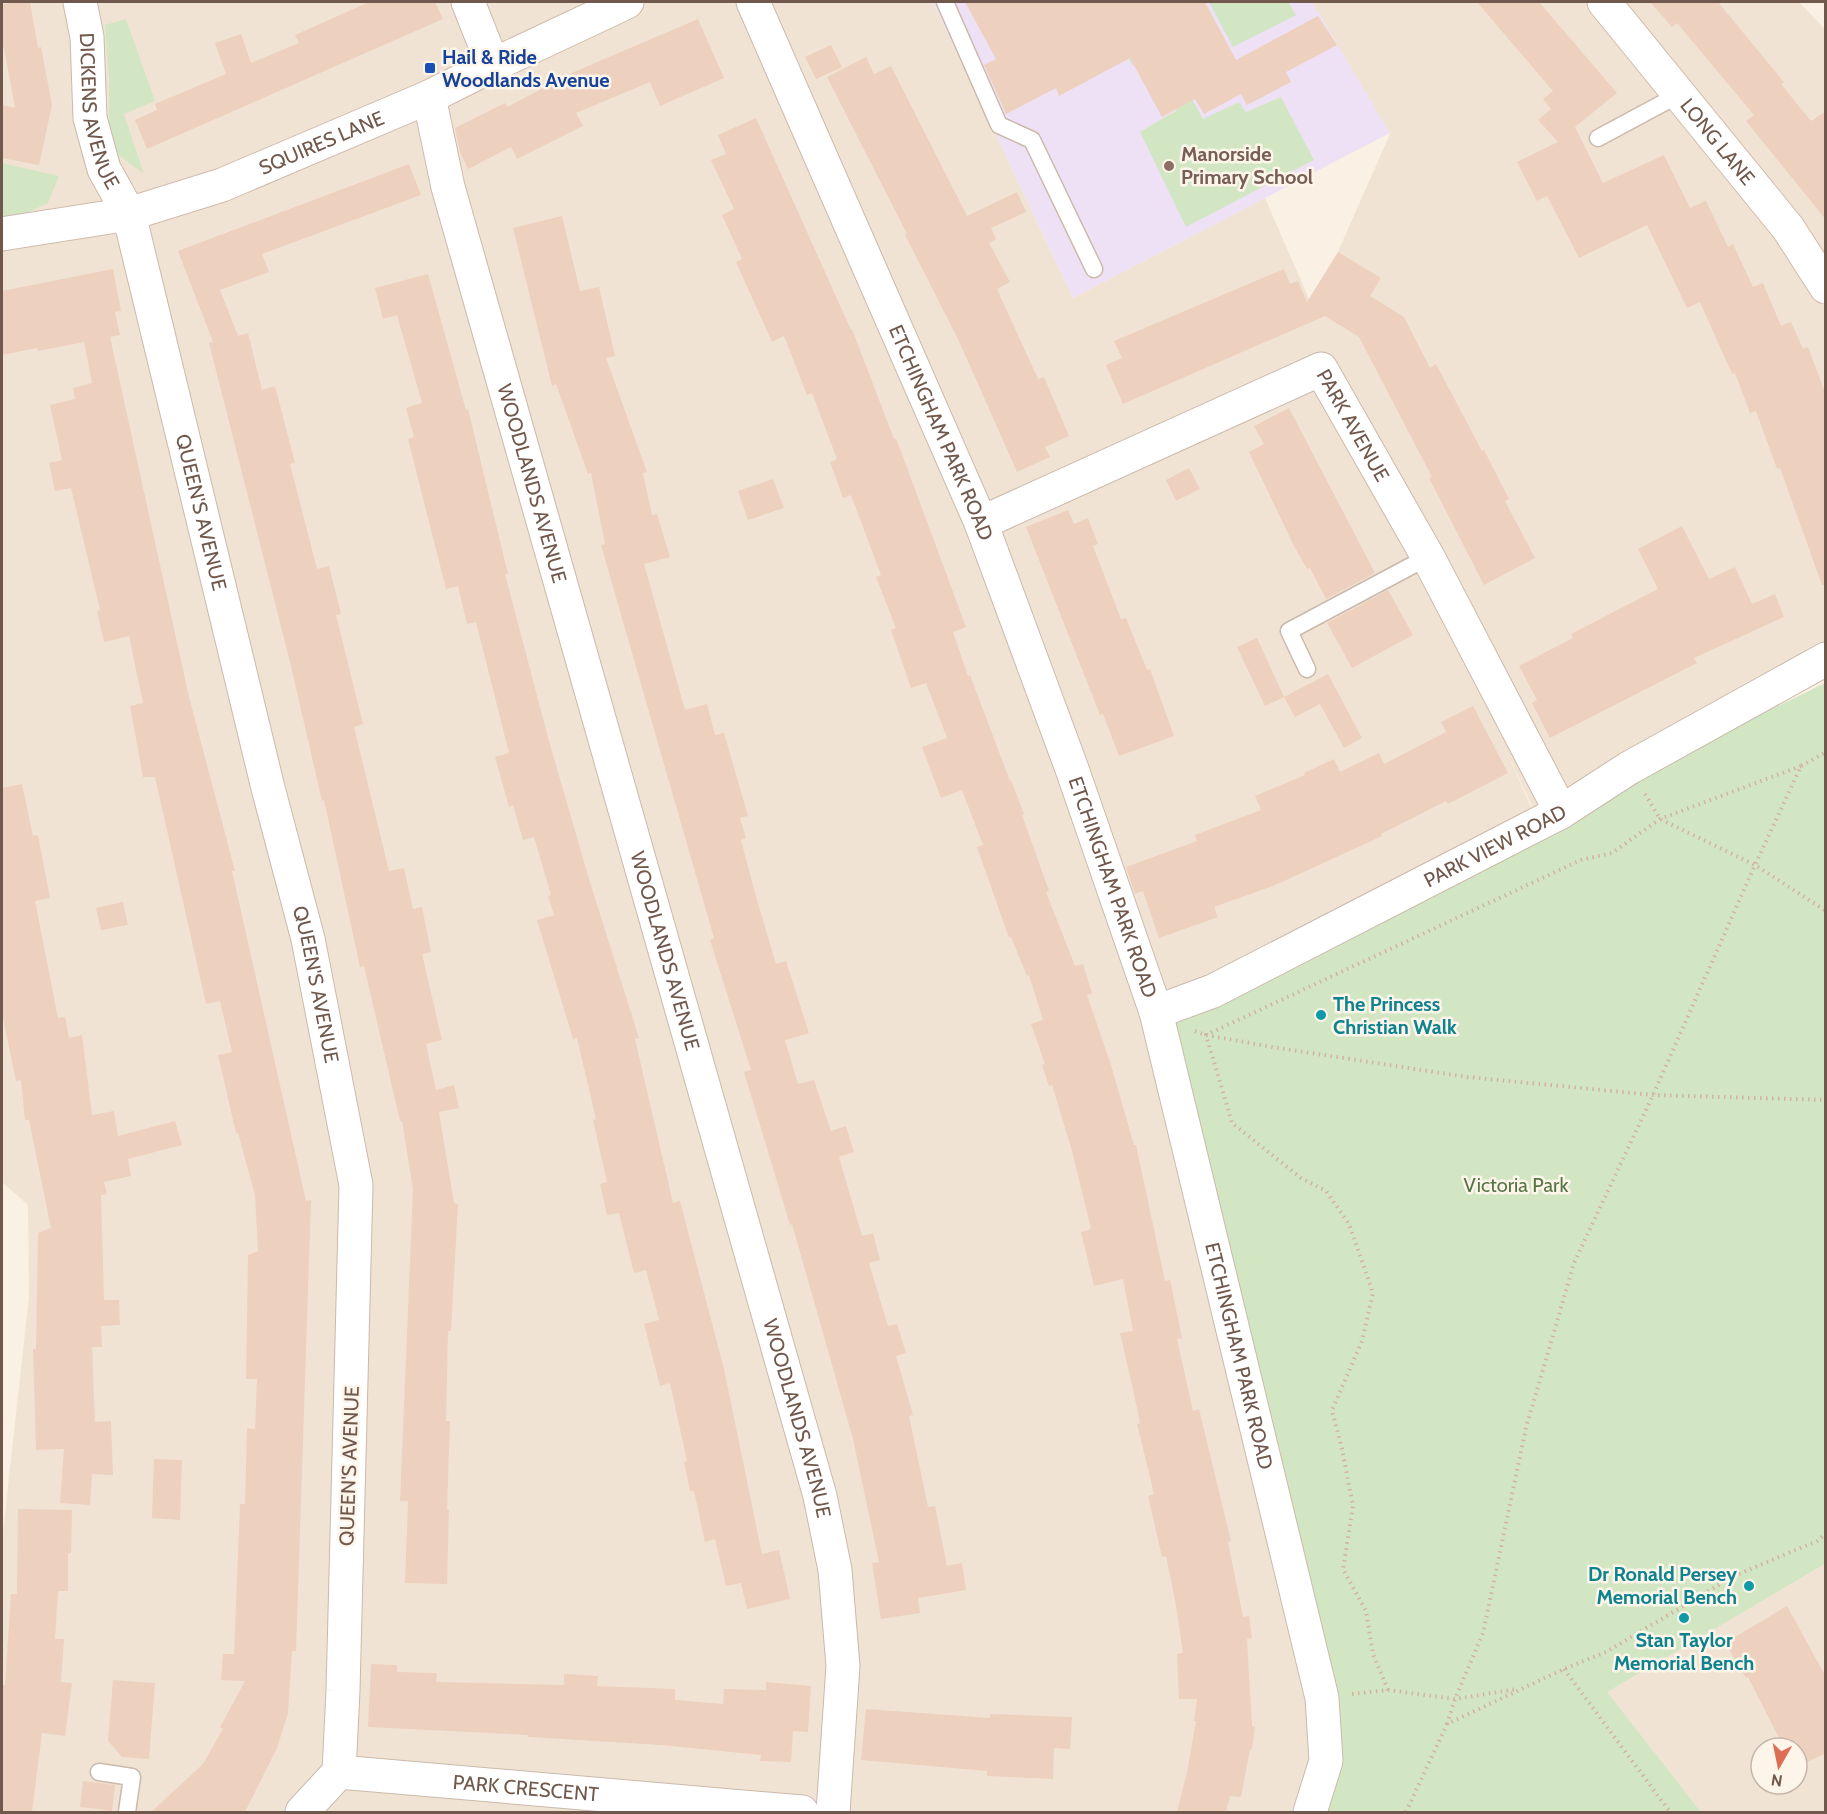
<svg xmlns="http://www.w3.org/2000/svg" width="1827" height="1814" font-family="Cabin,sans-serif">
<rect width="100%" height="100%" fill="#faf1e4"/>
<!-- residential -->
<path fill="#f1e3d3" fill-rule="evenodd" d="M2 2H933L1073 298 1265 198 1313 308 1390 134 1312 2H1799L1825 29V662L1540 823 1502 742 1539 825 1321 1697 1311 1812H2V1541L29 1296 28 1205 2 1182Z
M1825 1564V1812H1701L1606 1692ZM1761 1748H1797V1784H1761Z"/>
<!-- education -->
<path fill="#eee1f6" d="M933 2H1312L1390 133 1073 298Z"/>
<!-- green -->
<path fill="#d3e6c4" d="M1102 2H1139L1203 119 1239 102 1246 112 1281 97 1314 160 1186 227 1140 132 1177 110 1148 60 1132 65Z
M1209 2H1288L1296 15 1233 47Z
M126 19 155 101 124 114 144 174 113 151 109 133V81L105 25Z
M2 163 59 176 48 203 24 214 2 217Z
M1825 683V1564L1607 1692 1701 1812H1300L1321 1699 1155 1012Z"/>
<!-- building -->
<path fill="#edd0be" d="M17 2H30L38 48 41 47 52 105 39 165 2 158V105L15 108 4 48H2V4Z
M369 2H435L443 19 147 149 135 120 157 110 155 104 226 74 215 43 241 34 251 63 299 43 295 35Z
M965 2H1205L1236 60 1318 16 1337 45 1286 72 1291 82 1247 105 1241 94 1204 114 1195 99 1162 117 1130 58 1059 96 1056 88 1006 114 984 65 996 59Z
M1477 2H1539L1617 93 1575 127 1603 183 1664 155 1690 208 1706 201 1728 247 1733 244 1753 287 1763 283 1781 326 1791 322 1803 349 1808 347 1826 395V585H1822L1780 468 1777 469 1756 411 1750 413 1735 373 1732 374 1700 302 1687 308 1647 225 1579 258 1547 196 1537 201 1517 162 1558 142 1538 120 1551 109 1543 99 1553 91Z
M1650 2H1718L1784 82 1781 84 1811 121 1826 111V220L1746 121 1754 115 1677 23 1672 27Z
M698 19 724 78 660 106 650 82 576 113 583 126 517 159 511 147 468 169 460 152 455 128 505 103 507 107 574 72Z
M831 45 842 67 816 79 805 57Z
M866 57 874 74 891 66 967 216 1017 192 1026 212 991 228 996 239 989 243 1010 282 997 289 1038 379 1044 377 1069 436 1045 447 1050 457 1017 472 958 339 905 235 907 234 827 77Z
M756 118 851 330 852 329 894 439 896 438 966 627 953 632 968 676 970 675 1010 781 1011 780 1024 814 1022 815 1049 891 1046 892 1075 966 1083 964 1092 993 1087 995 1111 1065 1134 1145H1136L1165 1281 1170 1280 1182 1338 1177 1339 1193 1411 1199 1409 1231 1541 1228 1542 1243 1617 1249 1616 1252 1638 1247 1639 1252 1726 1255 1727 1252 1749H1250L1241 1797 1230 1796 1226 1812H1177L1187 1772 1196 1721H1194L1197 1699H1179L1177 1654 1183 1653 1175 1600 1166 1556 1162 1557 1148 1496 1154 1494 1137 1424 1140 1423 1134 1394 1120 1333 1133 1331 1123 1279 1094 1286 1081 1232 1091 1229 1072 1151 1052 1085 1049 1086 1042 1065 1045 1064 1031 1024 1043 1020 1029 975 1027 976 1011 937 1009 938 977 847 983 845 962 790 941 798 922 747 947 738 926 683 911 688 891 630 896 628 876 577 881 575 851 495 843 498 830 462 837 459 812 393 807 395 784 336 772 342 736 262 742 259 722 215 734 209 711 160 726 154 718 135Z
M409 164 421 195 262 254 269 272 220 290 238 336 248 333 262 390 275 386 295 463 290 464 317 569 329 566 341 614 336 615 363 724 354 727 389 871 404 868 413 909 422 907 431 952 422 954 442 1040 426 1044 436 1090 454 1085 459 1108 439 1112 454 1203 458 1204 451 1331H448L446 1421H450L447 1510H449L447 1584 405 1583 408 1501H400L413 1189 402 1121H400L364 966 360 967 324 800 322 801 290 662 209 343 213 342 178 251Z
M562 216 580 291 599 287 615 356 606 358 647 472 643 473 652 515 657 514 670 557 644 564 685 710 707 704 715 735 724 733 748 816 740 818 746 838 741 840 755 893 776 964 786 961 809 1033 785 1040 798 1084 814 1080 831 1131 846 1126 854 1152 839 1157 862 1236 873 1233 880 1260 869 1263 888 1326 897 1324 906 1353 896 1356 913 1415 909 1416 928 1507 935 1506 947 1566 962 1563 966 1590 918 1598 920 1613 881 1619 872 1563 879 1562 853 1439 792 1224 790 1225 744 1072 751 1070 710 940 714 938 601 545 605 544 591 473 588 474 556 384 552 386 513 228Z
M1338 252 1381 278 1370 296 1404 317 1430 368 1436 364 1482 451 1484 450 1509 499 1505 501 1535 558 1484 585 1429 478 1432 477 1359 337 1325 316 1123 404 1106 365 1122 358 1114 341 1284 269 1290 284 1298 281 1307 302Z
M113 269 121 311 115 312 120 335 110 337 189 697 235 871H232L306 1201 311 1200 296 1651H292L288 1713 277 1748 245 1812H151L203 1764 223 1729 220 1727 245 1681 221 1680 223 1654H234L240 1504H245L247 1428 255 1429 257 1379H246L248 1255 258 1251 255 1195 238 1133H236L218 1055 232 1052 220 1001 206 1004 155 777H143L130 706 143 703 129 636 104 642 97 611 100 610 71 488 55 491 49 463 62 460 50 405 75 399 73 388 92 383 84 342 38 351 37 348 2 355V291Z
M428 274 466 410 468 409 508 574H505L549 741 589 879 639 1038 635 1039 673 1203 680 1201 724 1369 762 1554 779 1550 790 1599 747 1609 741 1583 726 1586 715 1539 705 1542 694 1491H690L684 1462 687 1461 670 1383 660 1386 644 1324 659 1320 646 1270 634 1273 619 1213 607 1215 600 1184 607 1182 593 1120 596 1119 577 1038 573 1039 537 920 554 915 548 896 551 895 534 837 523 840 513 805 509 807 495 757 509 753 476 622 467 624 458 586 446 589 408 439 414 437 406 408 422 403 397 315 383 319 375 288Z
M1289 408 1375 573 1326 599 1310 568 1307 569 1294 546 1249 452 1264 444 1254 426Z
M1189 468 1200 489 1176 501 1166 480Z
M773 479 784 508 748 520 738 491Z
M1068 510 1074 524 1088 518 1098 544 1093 546 1121 619 1126 618 1147 670 1150 669 1174 736 1119 756 1103 714 1100 715 1026 527Z
M1682 526 1709 579 1735 567 1752 604 1775 594 1784 617 1694 658 1697 663 1550 738 1532 703 1537 700 1519 666 1573 638 1571 634 1658 589 1638 549Z
M1388 590 1413 635 1352 668 1327 623Z
M1257 638 1284 697 1265 706 1237 647Z
M1328 674 1362 738 1344 748 1320 704 1295 717 1284 697Z
M1473 706 1508 773 1448 804 1446 801 1381 834 1382 836 1330 860 1273 886 1214 907 1218 917 1159 938 1143 891 1135 894 1126 867 1197 841 1195 835 1261 810 1255 796 1305 775 1304 773 1334 759 1340 772 1379 753 1384 764 1446 732 1441 722Z
M22 784 33 836 38 835 50 898 35 901 58 1018 65 1017 69 1038 82 1035 92 1115 114 1111 118 1136 175 1121 182 1145 128 1159 131 1176 104 1182 107 1194 101 1195 104 1300H119L120 1325 101 1326 102 1347H92L95 1422 111 1421 113 1475 92 1474 90 1505 60 1503 64 1449 36 1450 33 1349H36L38 1233 51 1228 29 1120H25L21 1080 16 1081 2 1013V788Z
M123 902 128 925 101 930 96 908Z
M154 1459 182 1460 180 1520 152 1518Z
M18 1509 72 1510 71 1553H68V1591H58L55 1639H64L61 1682 72 1683 65 1736 42 1733 32 1812H2V1685H5L11 1594H17Z
M1787 1606 1826 1677V1753L1797 1767V1748H1784L1748 1677 1746 1678 1725 1643Z
M371 1664 397 1665V1672L437 1673 436 1682 564 1685V1674L598 1676 597 1686 675 1689V1700L723 1704 724 1689 766 1690V1682L811 1686 808 1732 793 1731 791 1762 760 1761 761 1755 661 1745 528 1737V1735L368 1727Z
M113 1680 155 1683 149 1759 122 1757 108 1741Z
M866 1709 990 1718V1714L1072 1717 1070 1749 1054 1748 1053 1779 987 1776V1771L861 1760Z
M83 1781 115 1785 112 1811 80 1807Z"/>
<g fill="none" stroke-linecap="round" stroke-linejoin="round">
<defs>
<path id="lane" d="M945 2 999 125 1032 140 1094 269
M1598 138 1678 95
M1307 669 1289 631 1428 557
M99 1772 132 1777 127 1812"/>
<g id="street">
<path id="s1" d="M80 2 87 37 90 118 104 169 129 214 268 788 308 939 356 1185 343 1691 339 1772"/>
<path d="M468 2 493 65"/>
<path id="s2" d="M753 2 981 523 1072 769 1156 1012 1322 1698 1326 1761 1310 1812"/>
<path id="s3" d="M429 97 448 187 820 1496 835 1570 843 1666 833 1812"/>
<path id="s4" d="M981 523 1321 369 1428 557 1561 812"/>
<path id="s5" d="M1156 1012 1213 991 1561 812 1629 768 1826 659"/>
<path id="s6" d="M302 1812 339 1772 802 1812"/>
</g>
<g id="secondary">
<path id="s7" d="M1604 2 1788 228 1826 287"/>
<path id="s8" d="M2 234 129 214 222 185 429 97 493 65 627 2"/>
</g>
</defs>
<!-- lane casing -->
<use href="#lane" stroke="#cbb9ac" stroke-width="19"/>
<!-- street casing -->
<use href="#street" stroke="#cbb9ac" stroke-width="35"/>
<!-- secondary casing -->
<use href="#secondary" stroke="#cfbbac" stroke-width="35"/>
<!-- path -->
<path stroke="#d2b3a2" stroke-width="4" stroke-dasharray="1.5 4.5" stroke-linecap="butt" d="M1645 794 1660 819 1755 865 1826 911
M1195 1031 1206 1035 1272 1047 1467 1077 1653 1095 1826 1100
M1564 1669 1670 1812
M1388 1690 1373 1654 1366 1611 1343 1569 1353 1506 1342 1449 1332 1410 1362 1341 1373 1293 1349 1224 1326 1191 1301 1178 1232 1123 1206 1035 1581 860 1612 853 1660 819 1801 766
M1352 1694 1388 1690 1455 1699 1517 1689
M1447 1724 1455 1699 1483 1633 1526 1428 1574 1263 1653 1095 1755 865 1801 766 1826 752
M1406 1812 1447 1724 1564 1669 1606 1652 1734 1576 1817 1541 1826 1533"/>
<!-- lane -->
<use href="#lane" stroke="#fff" stroke-width="16"/>
<!-- street -->
<use href="#street" stroke="#fff" stroke-width="33"/>
<!-- secondary -->
<use href="#secondary" stroke="#fff" stroke-width="33"/>
</g>
<!-- markers -->
<rect fill="#1a4fb4" stroke="#fdf5ea" stroke-width="2" x="424" y="62" width="12" height="12" rx="3"/>
<circle fill="#8d6e63" stroke="#fdf5ea" stroke-width="2" cx="1169" cy="166" r="6"/>
<g fill="#0f9aa8" stroke="#fdf5ea" stroke-width="2">
<circle cx="1321" cy="1015" r="6"/>
<circle cx="1749" cy="1586" r="6"/>
<circle cx="1684" cy="1618" r="6"/>
</g>
<g text-anchor="middle" dominant-baseline="central" stroke-width="5" stroke-linejoin="round" paint-order="stroke">
<!-- transit labels -->
<g font-size="20" font-weight="bold" fill="#164399" stroke="#fdf5ea" text-anchor="start">
<text x="442" y="57">Hail &amp; Ride<tspan x="442" dy="23">Woodlands Avenue</tspan></text>
</g>
<!-- street labels -->
<g font-size="20" fill="#71584c" stroke="#fdf5ea">
<text stroke="none"><textPath href="#s1" startOffset="111">DICKENS AVENUE</textPath></text>
<text stroke="none"><textPath href="#s8" startOffset="334">SQUIRES LANE</textPath></text>
<text stroke="none"><textPath href="#s7" startOffset="180">LONG LANE</textPath></text>
<text stroke="none"><textPath href="#s4" startOffset="438">PARK AVENUE</textPath></text>
<text stroke="none"><textPath href="#s2" startOffset="470">ETCHINGHAM PARK ROAD</textPath></text>
<text stroke="none"><textPath href="#s3" startOffset="400">WOODLANDS AVENUE</textPath></text>
<text stroke="none"><textPath href="#s1" startOffset="528">QUEEN'S AVENUE</textPath></text>
<text stroke="none"><textPath href="#s5" startOffset="378">PARK VIEW ROAD</textPath></text>
<text stroke="none"><textPath href="#s2" startOffset="956">ETCHINGHAM PARK ROAD</textPath></text>
<text stroke="none"><textPath href="#s3" startOffset="886">WOODLANDS AVENUE</textPath></text>
<text stroke="none"><textPath href="#s1" startOffset="1014">QUEEN'S AVENUE</textPath></text>
<text stroke="none"><textPath href="#s2" startOffset="1442">ETCHINGHAM PARK ROAD</textPath></text>
<text stroke="none"><textPath href="#s3" startOffset="1372">WOODLANDS AVENUE</textPath></text>
<text transform="translate(349 1466) rotate(-88)">QUEEN'S AVENUE</text>
<text stroke="none"><textPath href="#s6" startOffset="242">PARK CRESCENT</textPath></text>
</g>
<!-- education labels -->
<g font-size="20" font-weight="bold" fill="#785e54" stroke="#fdf5ea" text-anchor="start">
<text x="1181" y="154">Manorside<tspan x="1181" dy="23">Primary School</tspan></text>
</g>
<!-- culture labels -->
<g font-size="20" font-weight="bold" fill="#0d838f" stroke="#fdf5ea" text-anchor="start">
<text x="1333" y="1004">The Princess<tspan x="1333" dy="23">Christian Walk</tspan></text>
<text x="1737" y="1574" text-anchor="end">Dr Ronald Persey<tspan x="1737" dy="23">Memorial Bench</tspan></text>
<text x="1684" y="1640" text-anchor="middle">Stan Taylor<tspan x="1684" dy="23">Memorial Bench</tspan></text>
</g>
<!-- park labels -->
<g font-size="20" fill="#547645" stroke="#fdf5ea">
<text x="1516" y="1185">Victoria Park</text>
</g>
</g>
<!-- border -->
<rect width="1827" height="1814" fill="none" stroke="#71584c" stroke-width="6"/>
<!-- north arrow -->
<g transform="translate(1779 1766) rotate(189)"><circle r="28" fill="#fdf5ea" stroke="#c5b6ab" stroke-width="1.5"/>
<path d="M0-4.5L10 22L0 15L-10 22Z" fill="#db6e53"/>
<text y="-9" font-size="16" font-weight="bold" text-anchor="middle" fill="#71584c">N</text>
</g>
</svg>
